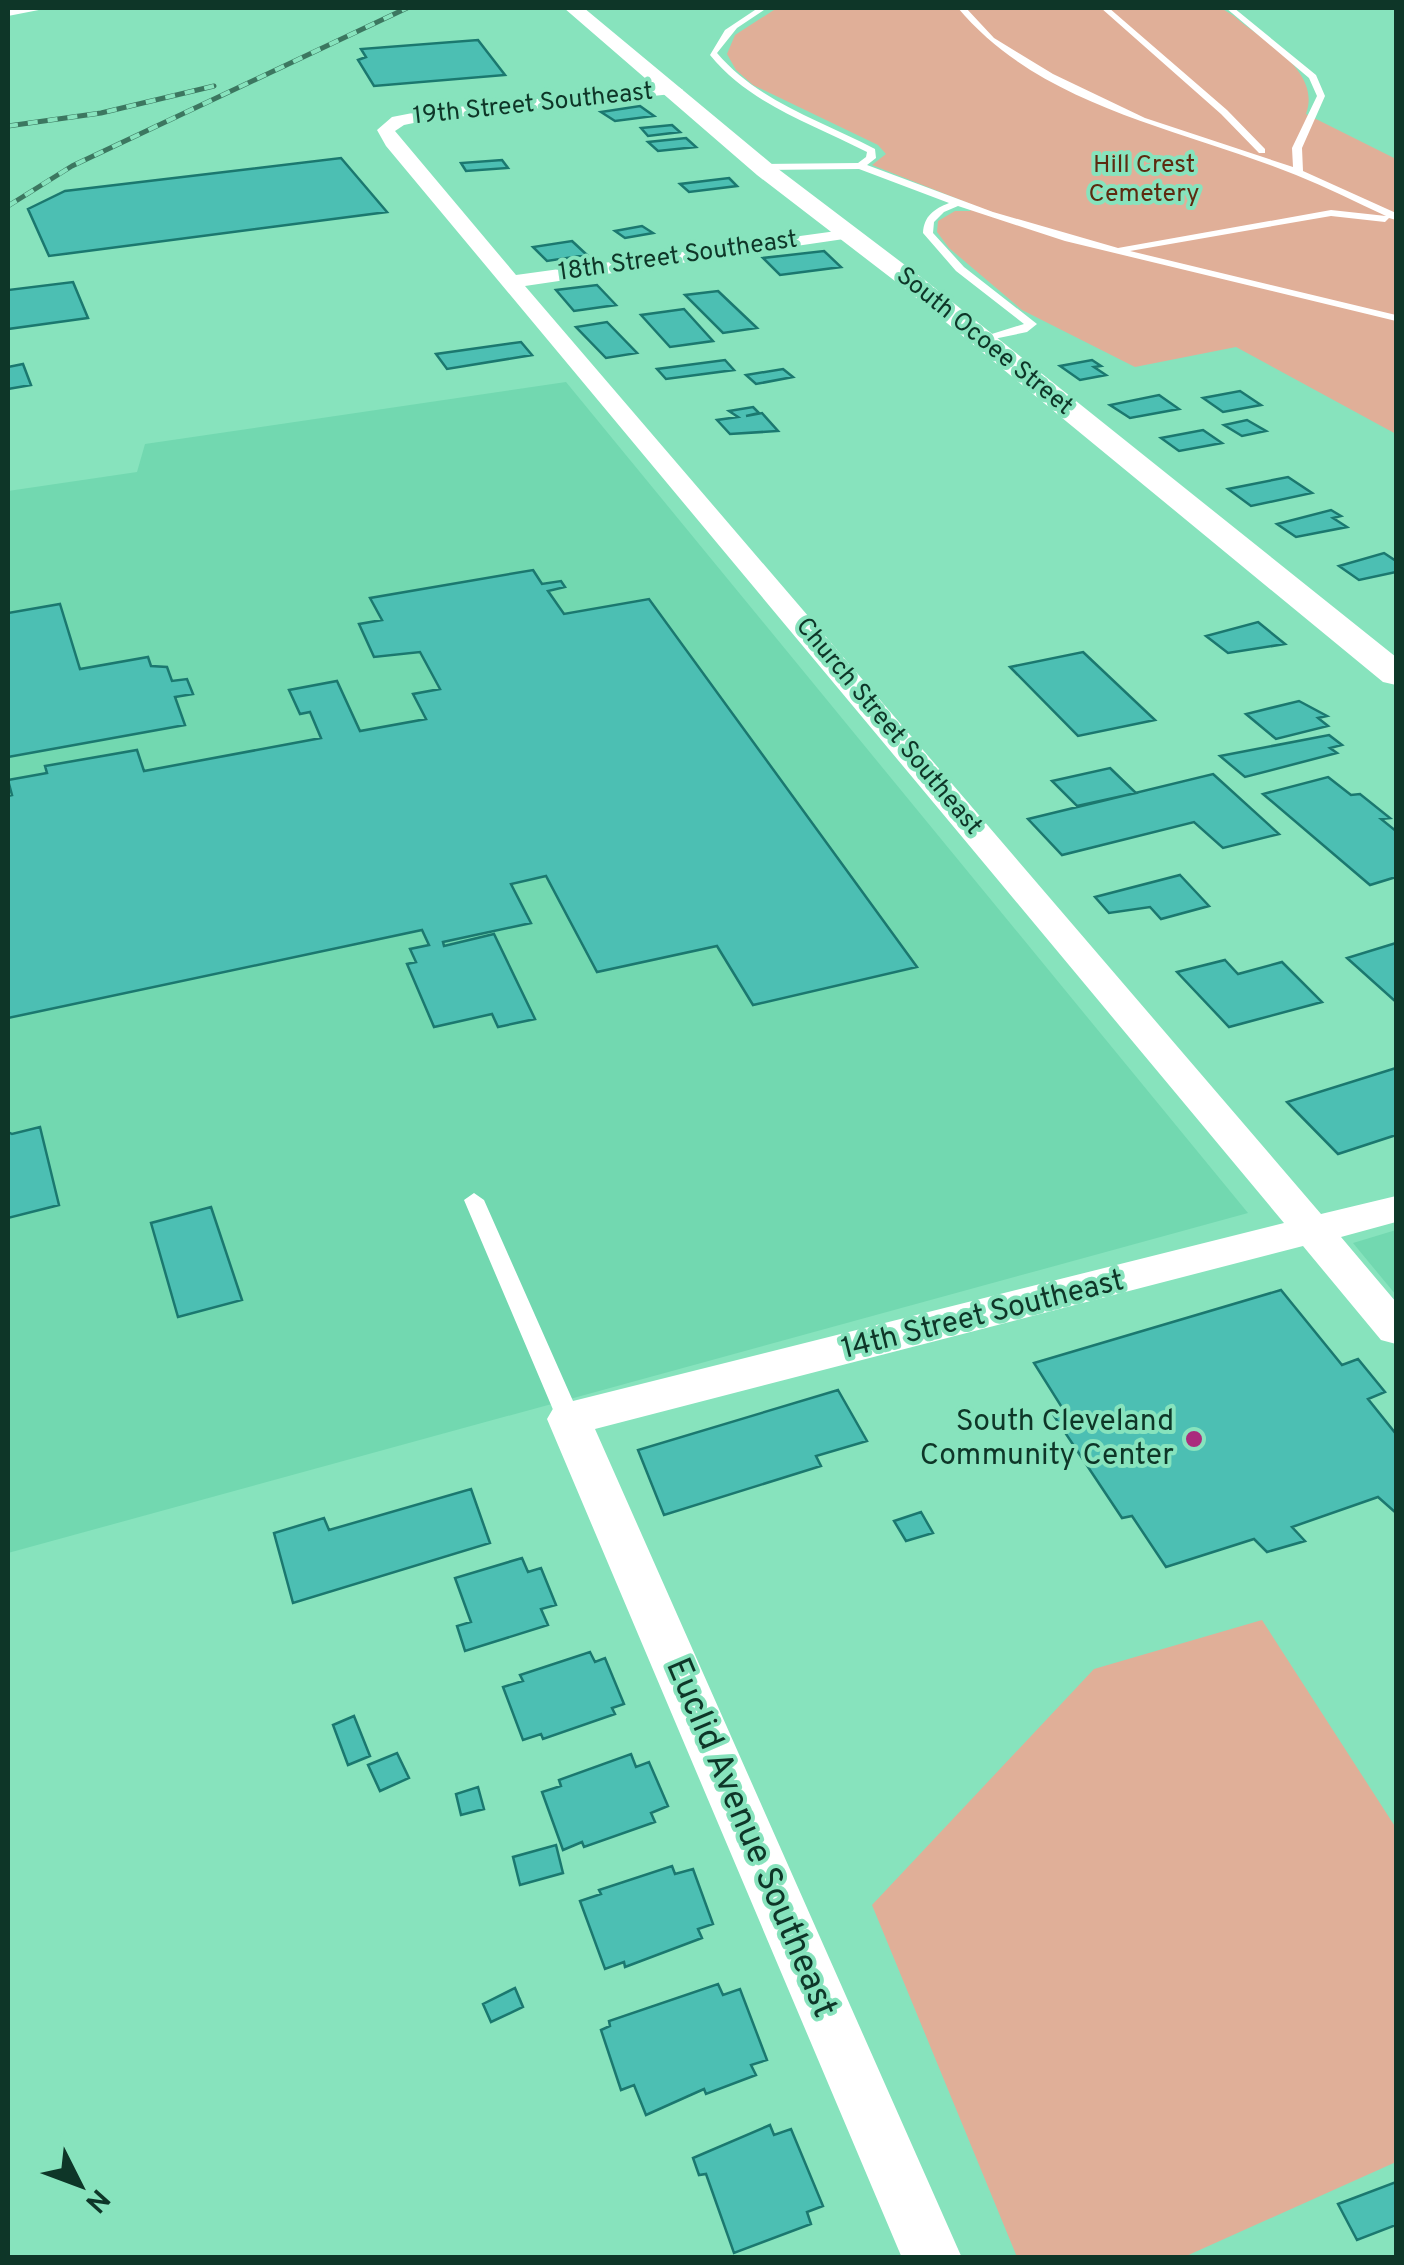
<svg xmlns="http://www.w3.org/2000/svg" width="1404" height="2265" font-family="Overpass,sans-serif">
<rect width="100%" height="100%" fill="#87e3bd"/>
<!-- built -->
<path fill="#72d8b0" d="M566 382 1248 1213 8 1553V491L137 472 145 444Z
M1396 1230V1295L1353 1243Z"/>
<!-- green -->
<path fill="#e0af98" d="M777 8H1221L1234 16C1262 41 1322 70 1306 114L1396 159V434L1236 347 1135 367 1022 310 949 248 937 232 938 221 955 211H970L973 205 872 165 886 154 878 145 753 85 736 70 727 54 735 35Z
M1262 1620 1396 1828V2162L1184 2257H1017L872 1905 1094 1669Z"/>
<!-- building -->
<path fill="#4cbfb3" stroke="#1b786f" stroke-width="2.5" d="M478 40 505 75 374 86 358 60 366 57 361 49Z
M640 106 654 116 615 121 601 112Z
M672 125 680 132 648 136 641 128Z
M686 138 696 147 658 151 648 142Z
M341 158 387 212 49 256 28 209 65 191Z
M502 160 508 168 466 171 461 163Z
M729 178 737 186 689 192 680 184Z
M642 226 653 233 625 238 615 231Z
M572 241 587 255 547 261 533 247Z
M824 251 841 267 780 275 763 258Z
M73 282 88 318 8 329V290Z
M597 285 616 305 574 311 556 290Z
M718 291 757 328 723 333 685 295Z
M684 309 713 341 670 347 641 315Z
M607 322 637 353 606 358 576 327Z
M521 342 532 355 447 369 436 354Z
M725 360 734 370 666 379 657 369Z
M1092 360 1101 366 1094 367 1106 375 1080 380 1060 366Z
M23 364 31 385 8 389V367Z
M783 369 793 377 756 384 746 375Z
M1240 391 1261 405 1223 412 1203 398Z
M1159 395 1179 409 1130 418 1110 405Z
M753 407 759 413 746 416 762 413 778 431 730 434 717 420 738 417 729 411Z
M1247 420 1266 431 1242 436 1224 425Z
M1203 430 1222 443 1179 451 1161 438Z
M1288 477 1312 493 1251 506 1228 489Z
M1331 510 1341 516 1333 518 1347 527 1296 537 1277 524Z
M1384 553 1396 561V572L1359 580 1339 566Z
M533 570 542 584 561 581 565 587 548 591 564 614 649 599 917 967 753 1005 717 946 597 972 546 876 511 884 531 923 443 942 444 946 494 934 535 1019 498 1027 492 1014 434 1027 407 964 416 962 410 949 429 945 422 930 8 1018V796L12 795 8 780 47 773 45 766 137 750 144 771 321 738 310 712 300 714 289 690 337 681 360 731 426 719 413 694 440 689 420 652 374 657 359 624 382 620 370 598Z
M60 604 80 669 148 657 151 666 167 667 172 681 187 679 193 694 175 697 185 725 8 757V613Z
M1258 622 1285 644 1228 653 1206 636Z
M1083 652 1155 720 1078 736 1010 667Z
M1299 701 1327 716 1318 718 1328 726 1276 739 1246 714Z
M1329 735 1342 745 1330 748 1337 753 1245 777 1220 756Z
M1110 768 1136 793 1077 806 1052 781Z
M1213 774 1279 834 1223 848 1194 822 1062 855 1028 819Z
M1328 777 1351 795 1360 794 1390 818 1381 819 1396 831V877L1370 885 1263 794Z
M1180 875 1209 906 1161 919 1150 907 1109 913 1095 897Z
M1396 943V1002L1347 958Z
M1225 960 1238 974 1282 962 1322 1002 1229 1027 1177 972Z
M1396 1068V1135L1338 1154 1287 1102Z
M40 1127 59 1205 8 1218V1132L12 1134Z
M211 1207 242 1300 178 1317 151 1223Z
M1281 1290 1342 1365 1358 1359 1385 1392 1368 1399 1396 1434V1513L1378 1497 1292 1527 1305 1541 1267 1552 1254 1539 1166 1567 1132 1516 1122 1518 1052 1413 1063 1409 1034 1363Z
M838 1390 867 1441 816 1456 821 1466 664 1515 638 1450Z
M471 1489 490 1543 293 1603 274 1533 324 1518 329 1530Z
M921 1512 933 1533 906 1541 894 1521Z
M522 1558 528 1572 541 1568 556 1605 541 1609 548 1625 465 1651 457 1626 471 1622 455 1578Z
M590 1652 595 1662 605 1658 624 1704 612 1708 615 1714 543 1739 541 1734 523 1740 503 1687 523 1681 520 1675Z
M354 1716 370 1756 348 1765 333 1725Z
M397 1753 409 1778 380 1791 368 1765Z
M631 1754 636 1767 649 1762 668 1806 651 1813 655 1822 584 1847 582 1842 563 1850 542 1792 561 1786 559 1780Z
M478 1787 484 1809 461 1815 456 1794Z
M556 1845 563 1873 520 1885 513 1857Z
M672 1866 675 1874 693 1869 713 1924 698 1929 702 1938 625 1967 624 1962 605 1969 580 1901 601 1894 599 1890Z
M718 1984 723 1995 740 1989 767 2060 751 2065 756 2075 706 2094 704 2089 646 2115 634 2085 621 2090 601 2030 610 2026 609 2021Z
M515 1988 523 2007 491 2022 483 2004Z
M770 2125 774 2135 791 2129 823 2206 807 2212 811 2224 734 2253 706 2174 699 2175 693 2158Z
M1396 2182V2225L1357 2240 1338 2204Z"/>
<g fill="none" stroke-linecap="round" stroke-linejoin="round">
<!-- service -->
<path fill="#fff" fill-rule="evenodd" d="M758 8H767L737 28 717 53C759 102 820 120 875 149L876 158 867 165 993 212 1118 248 1331 210 1386 216C1356 202 1326 187 1296 175 1181 128 1042 108 958 8H966L994 38 1053 74 1145 118 1293 167 1292 148 1317 96 1309 78 1226 8H1234L1316 75 1325 96 1302 148 1303 171 1396 213V220L1389 218 1385 222 1331 216 1130 251 1396 315V321L1065 241 958 206 944 212 934 222 933 233 964 267 1037 324 1027 332 979 342V338L1024 324 956 271 923 233C924 216 934 209 949 203L859 169 762 170 757 167 762 164 858 163 866 157 867 152C811 123 751 105 710 55L725 30Z
M1101 8H1109L1227 110 1265 149V153H1259L1221 114Z
M474 1193 484 1200 581 1419 577 1425 569 1428 561 1425 557 1419 464 1200Z"/>
<!-- minor -->
<path fill="#fff" fill-rule="evenodd" d="M8 8H49L8 16Z
M675 85 683 90 681 93 428 120 404 125 395 131 516 275 851 229 854 233 844 239 525 286 1321 1214 1396 1196V1222L1341 1237 1396 1302V1344L1381 1340 1303 1246 595 1429 962 2258H902L547 1419 554 1407 569 1402 1284 1223 386 146 377 130 392 117 428 110Z"/>
<!-- tertiary -->
<path fill="#fff" fill-rule="evenodd" d="M564 8H584L773 165 926 281 1396 657V685L1383 682 908 291 757 175Z"/>
<defs>
<path id="rail" d="M8 126 101 113 214 86
M8 206 72 166 407 8"/>
</defs>
<!-- rail casing -->
<use href="#rail" stroke="#3c7760" stroke-width="5"/>
<!-- rail -->
<use href="#rail" stroke="#87e3bd" stroke-width="4" stroke-dasharray="10" stroke-linecap="butt"/>
</g>
<!-- markers -->
<circle fill="#aa2c7d" stroke="#87e3bd" stroke-width="4" cx="1194" cy="1439" r="10"/>
<g text-anchor="middle" dominant-baseline="central" stroke-width="8" stroke-linejoin="round" paint-order="stroke">
<!-- far-street labels -->
<g font-size="25" fill="#0e3628" stroke="#87e3bd">
<text transform="translate(533 105) rotate(-6)">19th Street Southeast</text>
<text transform="translate(678 257) rotate(-8)">18th Street Southeast</text>
<text transform="translate(984 342) rotate(39)">South Ocoee Street</text>
<text transform="translate(888 727) rotate(50)">Church Street Southeast</text>
</g>
<!-- far-park labels -->
<g font-size="25" fill="#5d2a10" stroke="#87e3bd">
<text x="1144" y="166">Hill Crest<tspan x="1144" dy="29">Cemetery</tspan></text>
</g>
<!-- street labels -->
<g font-size="30" fill="#0e3628" stroke="#87e3bd">
<text transform="translate(983 1316) rotate(-14)">14th Street Southeast</text>
</g>
<!-- poi labels -->
<g font-size="30" fill="#0e3628" stroke="#87e3bd" text-anchor="end">
<text x="1174" y="1422">South Cleveland<tspan x="1174" dy="34">Community Center</tspan></text>
</g>
<!-- near-street labels -->
<g font-size="35" fill="#0e3628" stroke="#87e3bd">
<text transform="translate(750 1838) rotate(67)">Euclid Avenue Southeast</text>
</g>
</g>
<!-- border -->
<rect width="1404" height="2265" fill="none" stroke="#0e3628" stroke-width="20"/>
<!-- north arrow -->
<g transform="translate(80 2185) rotate(132)" stroke="#87e3bd" stroke-width="8" paint-order="stroke">
<path d="M0-8L18 38L0 25L-18 38Z" fill="#0e3628"/>
<text y="-15" font-size="28" font-weight="bold" text-anchor="middle" fill="#0e3628">N</text>
</g>
</svg>
